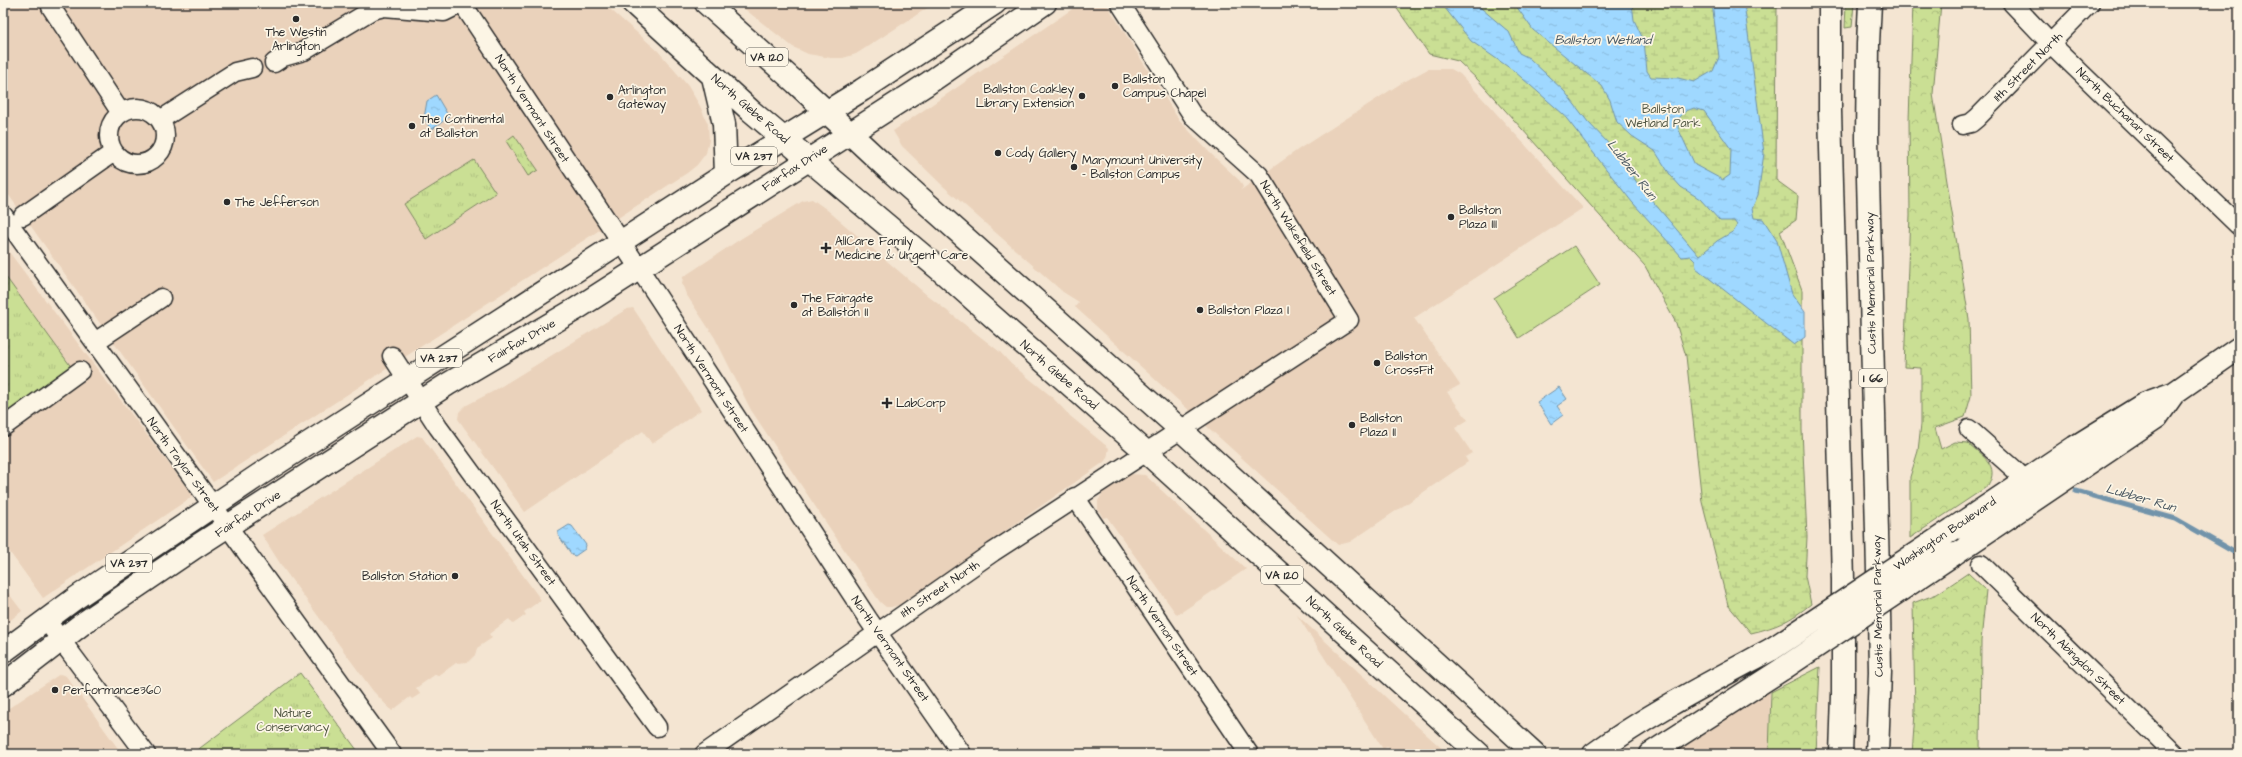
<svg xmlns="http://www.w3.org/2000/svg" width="2242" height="757" font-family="'Architects Daughter',sans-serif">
<defs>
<pattern id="forest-crowns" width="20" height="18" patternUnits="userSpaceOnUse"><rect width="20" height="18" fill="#cadf94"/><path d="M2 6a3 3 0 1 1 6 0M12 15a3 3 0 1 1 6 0" fill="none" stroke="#aec080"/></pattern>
<pattern id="wetland-marsh" width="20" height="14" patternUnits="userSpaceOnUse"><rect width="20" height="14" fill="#cadf94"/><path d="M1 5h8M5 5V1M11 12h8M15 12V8" fill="none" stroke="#aec080"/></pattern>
<pattern id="park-tufts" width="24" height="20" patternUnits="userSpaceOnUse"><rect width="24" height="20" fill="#cadf94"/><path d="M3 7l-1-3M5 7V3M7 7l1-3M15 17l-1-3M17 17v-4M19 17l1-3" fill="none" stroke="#aec080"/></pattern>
<pattern id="water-ripples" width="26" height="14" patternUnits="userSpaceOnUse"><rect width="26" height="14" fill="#9fd8ff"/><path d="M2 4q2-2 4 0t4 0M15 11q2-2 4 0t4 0" fill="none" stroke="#89badb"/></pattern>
</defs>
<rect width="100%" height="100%" fill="#f4e5d2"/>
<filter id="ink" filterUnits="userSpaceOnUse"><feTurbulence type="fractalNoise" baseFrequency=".025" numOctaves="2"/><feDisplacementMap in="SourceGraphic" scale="8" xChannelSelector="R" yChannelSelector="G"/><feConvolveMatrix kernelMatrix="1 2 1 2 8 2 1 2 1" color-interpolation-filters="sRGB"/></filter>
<g filter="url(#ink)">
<!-- built -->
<path fill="#ead2bb" d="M3 3H603L658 51 688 86 700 106 708 124 709 140 706 153 697 165 687 173 213 482 3 187Z
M737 3H935L856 54 843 58H831L808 54 793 47Z
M1081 3H1106L1179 120 1209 152 1240 181 1243 187 1241 190 1299 149 1400 84 1428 69H1451L1460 74 1583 208 1414 318 1460 385 1447 392 1468 420 1455 428 1472 453 1465 457 1468 462 1350 542 1338 545 1075 307 1079 302 1063 292 943 186 902 146 893 131Z
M812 199 826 209 928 296 1000 352 1011 364 1051 396 1070 416 1109 448 1107 458 1104 462 899 605 891 607H886L880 602 861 575 751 410 715 338 686 294 682 284 683 277 742 238 803 201Z
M3 244 193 496 43 598 3 543Z
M633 308 701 410 652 444 643 431 525 512 458 419 459 412 465 406 492 392 627 309Z
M417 436 422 437 541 600 524 612 526 615 513 624 509 619 489 634 492 638 477 648 475 655 468 662 456 663 438 676 436 674 416 688 420 694 412 699 410 697 392 711 373 691 283 568 262 535Z
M1130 474 1145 475 1246 569 1177 615 1107 517 1103 518 1098 509V501L1102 494 1110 487Z
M3 586 22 611 3 626Z
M1297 615 1418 727 1448 754H1393L1388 746 1383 749Z
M60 674 66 676 122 754H3V712Z
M1770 690 1769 754H1673L1723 721Z"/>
<!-- forest -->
<path fill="url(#forest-crowns)" stroke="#7a8560" d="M1846 3H1854L1852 27 1845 28Z
M1913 3H1941L1933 94 1969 319 1971 396 1965 417 1935 428 1941 449 1955 442 1968 443C1983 457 2000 465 1988 486L1910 538V477L1918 451 1921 424V368L1904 367 1910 215 1909 120Z
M1968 573 1986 590 1981 641 1980 754H1912L1915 713 1913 603 1937 594Z
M1820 667 1816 754H1769L1771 692Z"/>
<!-- wetland -->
<path fill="url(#wetland-marsh)" stroke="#7a8560" d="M1393 3H1777L1776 180 1798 196 1796 220 1780 231 1802 290V430L1807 537 1805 576 1811 604C1790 621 1777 627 1751 633L1728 605 1702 502 1686 356 1676 323 1645 266 1478 80 1458 61 1429 54Z"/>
<!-- park -->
<path fill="url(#park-tufts)" stroke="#7a8560" d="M514 135 538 170 528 176 506 141Z
M474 160 496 193 426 239 404 204Z
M3 273 72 368 3 418Z
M300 673 360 754H192Z"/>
<!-- pitch -->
<path fill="#cadf94" stroke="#7a8560" d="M1574 246 1600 285 1519 338 1494 298Z"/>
<!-- water -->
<path fill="url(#water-ripples)" stroke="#7193aa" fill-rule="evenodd" d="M1441 3H1475L1509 32 1519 53 1529 58 1565 92 1588 122 1609 144 1638 184 1699 256 1717 241 1734 231 1737 225 1734 221H1720L1700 199 1681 187 1671 176 1655 151 1632 136 1617 122 1610 100 1602 86 1533 30 1514 3H1632L1634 20 1644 41 1647 71 1651 77 1678 78 1694 82 1713 71 1719 57 1712 3H1744L1764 153 1758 195 1752 209 1754 218 1763 219 1777 241 1792 294 1805 312V337L1794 345 1696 268 1695 261 1690 256 1682 257 1632 202 1563 114 1514 71 1471 41ZM1694 108 1704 111 1731 149 1730 175 1723 180 1695 165 1678 128 1679 118 1686 111Z
M436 95 449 117 431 130 424 118 427 101Z
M1559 387 1567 399 1557 406 1563 415 1551 424 1537 402Z
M569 525 572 526 586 545 585 549 575 556 572 555 558 535V532Z"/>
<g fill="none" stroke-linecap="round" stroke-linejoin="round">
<!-- stream -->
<path stroke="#7193aa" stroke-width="5" d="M2076 491 2176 519 2239 555"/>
<defs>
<path id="street" d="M462 3 658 297 868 619 962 754
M2012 3 2051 44 2239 226
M51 7 121 113
M274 63 283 57 304 51 372 10 384 7 444 12 462 3
M109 136a28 28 0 1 1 56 0a28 28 0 1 1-56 0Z
M160 120 235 72 252 68
M1962 125 1971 123 1977 118 2090 3
M3 215 392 754
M23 216 114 152
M95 342 161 298
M392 356 438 427 657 727
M3 427 80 371
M1969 429 2014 469 2034 489
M1075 497 1249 754
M1981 564 2175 754
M46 620 146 754
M704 754 993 552 1349 320 1259 175 1193 116 1120 3"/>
<path id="secondary" d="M1953 529 2075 447 2146 403 2174 393 2239 348
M1954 554 2157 417 2174 393
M1594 754C1650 713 1711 682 1772 649
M1650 754 1784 668"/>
<path id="primary" d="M633 3 751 111 939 269 1146 452 1479 754
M706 3 796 83 888 169 1181 430 1535 754
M713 77 724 124 726 174
M3 652 76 598 259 475 726 174 862 90 995 3
M3 685 82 624 197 546 448 384 576 309 927 84 1045 3"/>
<path id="highway" d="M1830 3V111L1843 580V695L1841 754
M1870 3 1868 44 1867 138 1879 611 1880 672 1877 754"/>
</defs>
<!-- street casing -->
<use href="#street" stroke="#2b2b2b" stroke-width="21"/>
<!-- secondary casing -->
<use href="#secondary" stroke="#2b2b2b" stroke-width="25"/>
<!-- primary casing -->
<use href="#primary" stroke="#2b2b2b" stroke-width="25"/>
<!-- highway casing -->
<use href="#highway" stroke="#2b2b2b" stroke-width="25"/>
<!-- street -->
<use href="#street" stroke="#fcf5e5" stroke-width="18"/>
<!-- secondary -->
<use href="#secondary" stroke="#fcf5e5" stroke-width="22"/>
<!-- primary -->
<use href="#primary" stroke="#fcf5e5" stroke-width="22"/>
<!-- highway -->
<use href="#highway" stroke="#fcf5e5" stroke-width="22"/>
<defs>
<path id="secondary-bridge" d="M1772 649 1953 529
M1784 668 1954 554"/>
</defs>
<!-- secondary-bridge casing -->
<use href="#secondary-bridge" stroke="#2b2b2b" stroke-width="25" stroke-linecap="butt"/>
<!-- secondary-bridge -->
<use href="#secondary-bridge" stroke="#fcf5e5" stroke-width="22"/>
</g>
</g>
<!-- markers -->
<g fill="#2b2b2b" stroke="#fcf5e5" stroke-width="1.5">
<circle cx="296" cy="19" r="4"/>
<circle cx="1115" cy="86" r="4"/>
<circle cx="1082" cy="96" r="4"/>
<circle cx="610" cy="97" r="4"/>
<circle cx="412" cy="126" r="4"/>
<circle cx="998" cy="153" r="4"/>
<circle cx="1074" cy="167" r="4"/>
<circle cx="227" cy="202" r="4"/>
<circle cx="1451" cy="217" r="4"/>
<path d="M824 242h4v4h4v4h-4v4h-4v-4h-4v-4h4z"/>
<circle cx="794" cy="305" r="4"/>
<circle cx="1200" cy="310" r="4"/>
<circle cx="1377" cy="363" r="4"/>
<path d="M885 397h4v4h4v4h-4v4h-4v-4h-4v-4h4z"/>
<circle cx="1352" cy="425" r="4"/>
<circle cx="455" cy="576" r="4"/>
<circle cx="55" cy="690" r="4"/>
</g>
<g text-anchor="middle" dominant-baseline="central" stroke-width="3.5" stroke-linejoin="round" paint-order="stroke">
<!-- shield labels -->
<g fill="#fcf5e5" stroke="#6a6863" stroke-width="1">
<rect x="746" y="48" width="42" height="18" rx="3"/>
<rect x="731" y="147" width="46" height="18" rx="3"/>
<rect x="416" y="349" width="46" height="18" rx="3"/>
<rect x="1859" y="369" width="28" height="18" rx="3"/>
<rect x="106" y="554" width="46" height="18" rx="3"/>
<rect x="1261" y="566" width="42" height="18" rx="3"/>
</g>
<g font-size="11" font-weight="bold" fill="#2b2b2b">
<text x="767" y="57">VA 120</text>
<text x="754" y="156">VA 237</text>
<text x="439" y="358">VA 237</text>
<text x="1873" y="378">I 66</text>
<text x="129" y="563">VA 237</text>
<text x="1282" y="575">VA 120</text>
</g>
<!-- poi labels -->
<g font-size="12" fill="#2b2b2b" stroke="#fcf5e5" text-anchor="start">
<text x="296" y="32" text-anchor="middle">The Westin<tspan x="296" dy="14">Arlington</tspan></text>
<text x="1123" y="79">Ballston<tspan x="1123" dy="14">Campus Chapel</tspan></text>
<text x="1074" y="89" text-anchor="end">Ballston Coakley<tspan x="1074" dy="14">Library Extension</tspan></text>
<text x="618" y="90">Arlington<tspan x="618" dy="14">Gateway</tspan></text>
<text x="420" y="119">The Continental<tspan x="420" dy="14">at Ballston</tspan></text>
<text x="1006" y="153">Cody Gallery</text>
<text x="1082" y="160">Marymount University<tspan x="1082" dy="14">- Ballston Campus</tspan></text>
<text x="235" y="202">The Jefferson</text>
<text x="1459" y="210">Ballston<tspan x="1459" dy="14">Plaza III</tspan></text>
<text x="835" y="241">AllCare Family<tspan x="835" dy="14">Medicine &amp; Urgent Care</tspan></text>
<text x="802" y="298">The Fairgate<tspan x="802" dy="14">at Ballston II</tspan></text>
<text x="1208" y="310">Ballston Plaza I</text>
<text x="1385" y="356">Ballston<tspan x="1385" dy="14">CrossFit</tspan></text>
<text x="896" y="403">LabCorp</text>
<text x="1360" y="418">Ballston<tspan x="1360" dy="14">Plaza II</tspan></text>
<text x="447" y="576" text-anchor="end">Ballston Station</text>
<text x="63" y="690">Performance360</text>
</g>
<!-- street labels -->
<g font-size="12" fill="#2b2b2b" stroke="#fcf5e5">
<text transform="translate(2028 67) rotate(-45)">11th Street North</text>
<text transform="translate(532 109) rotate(57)">North Vermont Street</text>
<text transform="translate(750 109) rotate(41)">North Glebe Road</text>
<text transform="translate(2125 115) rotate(44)">North Buchanan Street</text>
<text transform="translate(795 168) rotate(-33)">Fairfax Drive</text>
<text transform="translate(1298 238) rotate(58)">North Wakefield Street</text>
<text transform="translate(1871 283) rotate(-91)">Custis Memorial Parkway</text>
<text transform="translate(522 341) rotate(-30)">Fairfax Drive</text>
<text transform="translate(1059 375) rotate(41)">North Glebe Road</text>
<text transform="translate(711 379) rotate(57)">North Vermont Street</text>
<text transform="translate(183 465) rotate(54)">North Taylor Street</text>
<text transform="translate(248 514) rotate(-33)">Fairfax Drive</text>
<text transform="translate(1945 534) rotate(-34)">Washington Boulevard</text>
<text transform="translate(523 543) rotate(54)">North Utah Street</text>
<text transform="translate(940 589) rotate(-34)">11th Street North</text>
<text transform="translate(1878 606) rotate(-91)">Custis Memorial Parkway</text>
<text transform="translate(1162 626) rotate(56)">North Vernon Street</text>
<text transform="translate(1344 632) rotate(43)">North Glebe Road</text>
<text transform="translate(890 649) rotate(55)">North Vermont Street</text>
<text transform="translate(2078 659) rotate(44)">North Abingdon Street</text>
</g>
<!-- park labels -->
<g font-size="12" fill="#535845" stroke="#fcf5e5">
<text x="1663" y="109">Ballston<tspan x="1663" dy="14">Wetland Park</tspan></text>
<text x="293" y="713">Nature<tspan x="293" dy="14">Conservancy</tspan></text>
</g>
<!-- water labels -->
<g font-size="13" font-style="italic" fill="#485660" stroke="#fcf5e5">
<text x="1603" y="40">Ballston Wetland</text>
<text transform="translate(1632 170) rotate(52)">Lubber Run</text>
<text transform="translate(2141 498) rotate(16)">Lubber Run</text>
</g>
</g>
<!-- margin -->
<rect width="2242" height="757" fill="none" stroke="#fcf5e5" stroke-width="16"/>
<rect x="8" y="8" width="2226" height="741" fill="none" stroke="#2b2b2b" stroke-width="1.5" filter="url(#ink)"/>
</svg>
